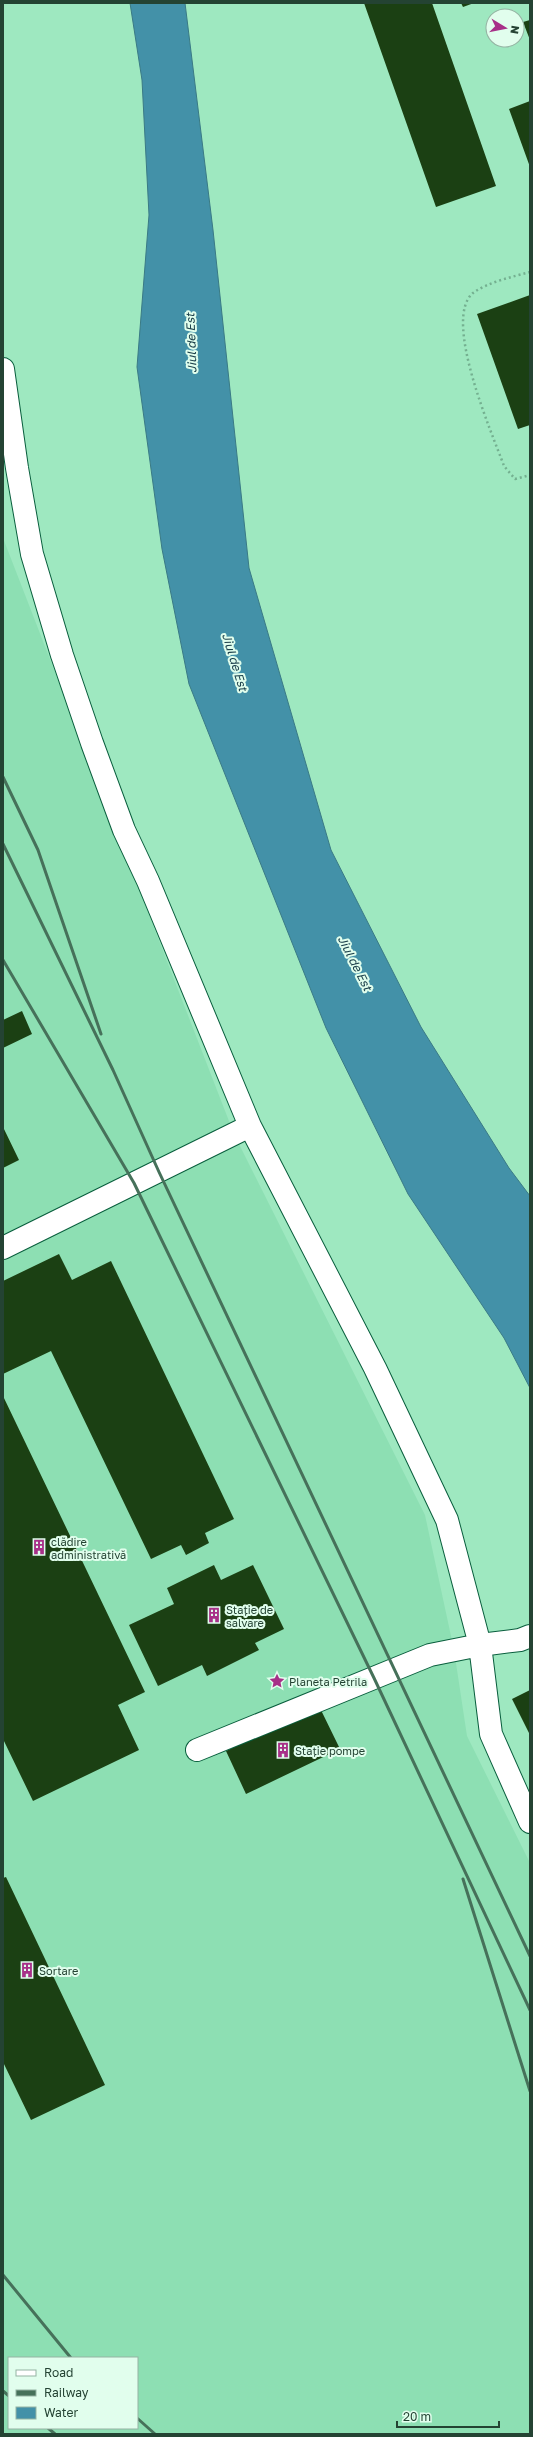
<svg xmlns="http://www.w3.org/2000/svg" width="533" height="2437" font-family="'Golos Text',sans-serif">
<rect width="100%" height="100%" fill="#9ee8c0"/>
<!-- built -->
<path fill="#8ddfb3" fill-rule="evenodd" d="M3 538 234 1134 425 1515 454 1650 467 1736 530 1863V2434H3ZM9 2358H137V2428H9Z"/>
<!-- water -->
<path fill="#4391a8" stroke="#3a7a85" d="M130 3H185L213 230 249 568 331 850 421 1027 509 1168 530 1196V1388L504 1338 408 1194 326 1028 189 684 162 549 137 367 149 215 142 80Z"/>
<!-- building -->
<path fill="#1b4013" d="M364 3H432L496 186 436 207Z
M461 3H474L463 7Z
M530 20V40L523 22Z
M530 101V167L509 109Z
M530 295V425L518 429 477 314Z
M22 1011 32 1034 3 1048V1020Z
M3 1127 19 1160 3 1168Z
M59 1254 72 1280 111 1261 234 1519 205 1533 209 1543 186 1555 181 1545 151 1559 51 1351 3 1374V1281Z
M3 1396 145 1692 118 1705 139 1750 33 1801 3 1739Z
M214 1565 221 1580 253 1565 284 1629 255 1643 259 1650 207 1676 202 1665 158 1686 129 1625 174 1604 167 1588Z
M530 1690V1735L512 1699Z
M319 1706 340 1749 246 1794 226 1751Z
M6 1877 105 2085 31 2120 3 2062V1878Z"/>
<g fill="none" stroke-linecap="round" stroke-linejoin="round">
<defs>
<path id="minor" d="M480 1645 520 1640 530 1636"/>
<path id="tertiary" d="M3 369 17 468 32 554 62 655 92 743 124 830 148 881 250 1126 375 1368 447 1520 480 1645 491 1734 530 1822
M3 1248 250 1126
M197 1750 430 1655 480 1645"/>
</defs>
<!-- minor casing -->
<use href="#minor" stroke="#095e3d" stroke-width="24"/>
<!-- tertiary casing -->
<use href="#tertiary" stroke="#095e3d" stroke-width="24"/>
<!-- path -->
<path stroke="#74b090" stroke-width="2.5" stroke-dasharray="2 3" stroke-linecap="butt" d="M530 272C512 277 488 282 473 293 442 319 492 433 504 466L515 479 530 475"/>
<!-- minor -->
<use href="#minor" stroke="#fff" stroke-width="22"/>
<!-- tertiary -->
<use href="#tertiary" stroke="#fff" stroke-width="22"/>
<!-- rail -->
<path stroke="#46715a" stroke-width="3" d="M3 777 38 850 101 1034
M3 844 113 1070 159 1172 530 1956
M3 960 134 1183 374 1678 530 2010
M463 1879 530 2091
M3 2275 71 2358
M3 2391 9 2396
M137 2418 155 2434
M48 2428 55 2434"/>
</g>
<!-- icons -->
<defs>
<symbol id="building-bare" viewBox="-9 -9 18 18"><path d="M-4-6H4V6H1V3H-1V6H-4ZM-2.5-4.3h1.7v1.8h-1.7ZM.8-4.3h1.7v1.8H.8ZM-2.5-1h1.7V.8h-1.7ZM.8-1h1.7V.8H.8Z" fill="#a73088" stroke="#e1feed" stroke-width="2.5" paint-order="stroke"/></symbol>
<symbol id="sight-bare" viewBox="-9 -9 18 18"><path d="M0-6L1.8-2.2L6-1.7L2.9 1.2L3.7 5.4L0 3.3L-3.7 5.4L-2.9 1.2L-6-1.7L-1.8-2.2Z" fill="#a73088" stroke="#e1feed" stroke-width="2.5" paint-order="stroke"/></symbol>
</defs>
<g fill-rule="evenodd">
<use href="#building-bare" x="28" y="1536" width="22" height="22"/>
<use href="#building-bare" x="203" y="1604" width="22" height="22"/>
<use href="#sight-bare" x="266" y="1670" width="22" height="22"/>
<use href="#building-bare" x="272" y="1739" width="22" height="22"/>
<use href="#building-bare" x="16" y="1959" width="22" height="22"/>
</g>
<g text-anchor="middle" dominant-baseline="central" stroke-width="4" stroke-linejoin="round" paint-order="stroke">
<!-- poi labels -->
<g font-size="11" fill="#244333" stroke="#e1feed" text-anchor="start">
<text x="51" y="1541">clădire<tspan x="51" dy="13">administrativă</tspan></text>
<text x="226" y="1609">Stație de<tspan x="226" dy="13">salvare</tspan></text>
<text x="289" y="1681">Planeta Petrila</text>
<text x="295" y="1750">Stație pompe</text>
<text x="39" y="1970">Sortare</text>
</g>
<!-- water labels -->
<g font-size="12" font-style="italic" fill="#1c404b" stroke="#e1feed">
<text transform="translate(191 343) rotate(-92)">Jiul de Est</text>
<text transform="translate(235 662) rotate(73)">Jiul de Est</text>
<text transform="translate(355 963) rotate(63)">Jiul de Est</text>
</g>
</g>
<!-- border -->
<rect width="533" height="2437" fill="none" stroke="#244333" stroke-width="8"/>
<!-- legend -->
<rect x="8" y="2357" width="130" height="72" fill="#e1feed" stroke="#95b3a3"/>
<rect x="16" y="2370" width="20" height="6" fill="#ffffff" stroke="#95b3a3"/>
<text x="44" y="2377" font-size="12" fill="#244333">Road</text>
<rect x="16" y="2390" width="20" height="6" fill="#46715a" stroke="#95b3a3"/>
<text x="44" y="2397" font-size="12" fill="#244333">Railway</text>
<rect x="16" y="2407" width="20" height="12" fill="#4391a8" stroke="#95b3a3"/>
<text x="44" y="2417" font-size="12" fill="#244333">Water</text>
<!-- north arrow -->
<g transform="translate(505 28) rotate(100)"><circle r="19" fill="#e1feed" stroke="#95b3a3"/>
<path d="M0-3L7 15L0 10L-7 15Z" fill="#a73088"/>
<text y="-6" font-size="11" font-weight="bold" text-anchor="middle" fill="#244333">N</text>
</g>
<!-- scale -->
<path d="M397 2421v6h102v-6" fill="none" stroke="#244333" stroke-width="2"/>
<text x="403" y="2421" font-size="12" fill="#244333" stroke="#e1feed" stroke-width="3" paint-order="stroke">20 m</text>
</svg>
